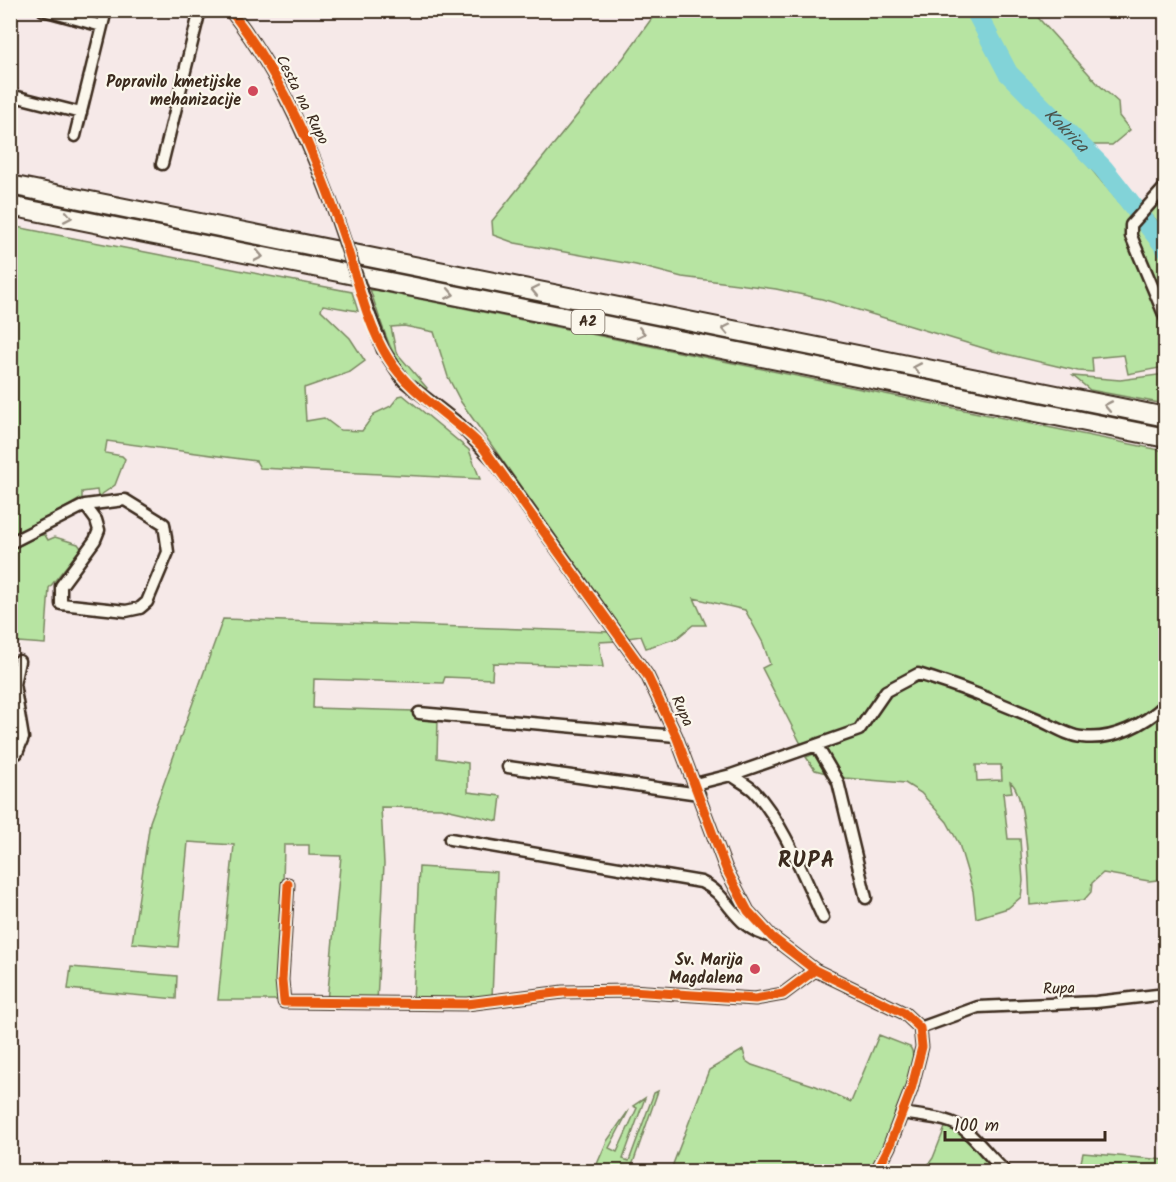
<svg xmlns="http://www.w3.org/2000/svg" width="1176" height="1182" font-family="Kalam,sans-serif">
<rect width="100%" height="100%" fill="#f6e9e8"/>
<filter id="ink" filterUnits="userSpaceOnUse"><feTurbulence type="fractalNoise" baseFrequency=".0167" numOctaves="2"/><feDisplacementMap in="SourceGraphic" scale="12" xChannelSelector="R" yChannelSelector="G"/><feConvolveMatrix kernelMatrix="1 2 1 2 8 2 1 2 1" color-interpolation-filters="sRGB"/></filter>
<g filter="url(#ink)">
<!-- green -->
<path fill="#b7e4a2" stroke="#798760" stroke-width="1.5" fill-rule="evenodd" d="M657 11H969L1006 81 1077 152 1165 258V367L1128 374 1124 355 1092 358 1093 372 1078 371 993 351 822 299 776 289 682 277 636 265 515 243 493 235 492 221 624 57Z
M983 11H1032L1098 84 1118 102 1119 116 1130 130 1112 145H1088L1012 68Z
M1160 199 1165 206V230L1148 211Z
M11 226 352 292 358 311 323 305 321 310 350 338 365 361 350 372 304 388 306 421 324 418 340 430 362 431 374 414 391 406 399 396 403 395 469 450 480 479 260 468 256 461 107 441 105 453 122 456 125 459 115 485 98 497 97 490 82 492V498L11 539Z
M370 289 1165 451V698C1148 721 1101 742 1074 729L1073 737C1095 753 1149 728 1165 710V879L1149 881 1103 873 1092 883 1091 892 1084 900 1030 905C1029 884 1027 791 1010 782L1012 792 1003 793 1008 839H1020L1023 881 1021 897 1008 908 976 918 973 891 959 844 947 822 921 793 905 783 845 778 815 770 806 757 829 748 834 743 833 737C821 735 813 745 801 744L762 668 770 664 763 643 745 610 694 598 706 625H693L677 638 646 648 641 636 628 638 461 402 448 377 434 332 404 326 391 327 396 352 427 388 423 392C391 364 383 328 370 289ZM976 765H1001L1002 780 977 781Z
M1165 374V404L1090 390 1073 376 1120 380Z
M40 535H45L48 540 55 537 78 544 81 548 49 588 45 644 18 642 11 652V550Z
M223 619 611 632 616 641 599 642 603 667 493 663 492 679 445 677 443 683 314 679 313 708 415 711V718L438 720 437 758 468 763V792L501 796 498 821 441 808 381 807 384 864 377 1002 327 1001 341 856 309 855V845H284L280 993 277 1000H218L234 845 188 842 178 947 132 943 150 822Z
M419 867 497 872 492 998 413 1003Z
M71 967 177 976 176 999 68 989Z
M879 1035 910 1047C924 1065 881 1151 870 1171L670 1172 709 1070 743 1050 746 1061 752 1065 816 1086 851 1102Z
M658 1091 632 1166 639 1168 638 1171H594L607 1141 629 1110 609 1148 617 1152 637 1108 633 1106 645 1098 623 1159 629 1161 654 1093Z
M946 1125 962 1132 1001 1172H923L933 1158Z
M1083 1153 1165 1160V1171H1117L1087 1166 1086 1171H1079Z"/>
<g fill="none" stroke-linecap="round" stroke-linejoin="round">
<!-- river -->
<path stroke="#82d3d8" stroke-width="20" id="s1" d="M975 10 1008 73 1103 168 1166 248"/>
<defs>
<path id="minor" d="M43 10 102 26
M230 10C278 71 307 138 334 210
M10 95 81 113
M75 136 106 10
M162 164 200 10
M1166 186 1131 225V236L1166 319
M369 313 383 350 404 381 460 425 493 460 647 675 676 736 726 869 748 911 772 937 815 970 904 1013 920 1028 922 1047 911 1090 889 1147 876 1172
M10 543 85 505 125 500 164 524 168 552 147 602 140 608 126 611 61 604V586L95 540 99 530 96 520 85 505
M419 713 676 736
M817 746 838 782 866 898
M10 754 17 753 23 738 14 684 19 661
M508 767 699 794
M731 775C738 780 748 785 754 791 783 821 805 880 823 918
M695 784 731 775 859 730 886 691 918 674C959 686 997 702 1035 718 1050 724 1067 736 1082 737 1113 741 1145 724 1166 704
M450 839 701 882C731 895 732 928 772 937
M288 884 282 980 284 1002 467 1004 563 992 631 991 755 999 783 994 815 970
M920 1028 978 1007 1096 1002 1166 994
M903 1113C922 1117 951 1117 966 1131 980 1143 991 1159 1006 1172"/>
<path id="motorway" d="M10 185 1166 417
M10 206 1166 438"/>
</defs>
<!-- minor casing -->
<use href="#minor" stroke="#3b2a1e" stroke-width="15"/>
<!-- motorway casing -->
<use href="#motorway" stroke="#3b2a1e" stroke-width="22"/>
<!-- minor -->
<use href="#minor" stroke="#fbf7ec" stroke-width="10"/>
<!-- motorway -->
<use href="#motorway" stroke="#fbf7ec" stroke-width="18"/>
<defs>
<path id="minor-bridge" d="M334 210 369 313"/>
</defs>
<!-- minor-bridge casing -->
<use href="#minor-bridge" stroke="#3b2a1e" stroke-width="15" stroke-linecap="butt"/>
<!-- minor-bridge -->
<use href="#minor-bridge" stroke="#fbf7ec" stroke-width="10"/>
<defs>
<path id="cycleway" d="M230 10C284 79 316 156 344 238 357 277 366 323 388 358 412 397 454 416 484 449L647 675 676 736 726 869 748 911 772 937 815 970 904 1013 920 1028 922 1047 911 1090 889 1147 876 1172
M288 884 282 980 284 1002 467 1004 563 992 631 991 755 999 783 994 815 970"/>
</defs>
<!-- cycleway casing -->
<use href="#cycleway" stroke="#fbf7ec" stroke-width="13"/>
<!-- cycleway -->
<use href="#cycleway" stroke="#e8590c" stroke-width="9"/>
</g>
<!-- one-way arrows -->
<defs><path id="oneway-chevron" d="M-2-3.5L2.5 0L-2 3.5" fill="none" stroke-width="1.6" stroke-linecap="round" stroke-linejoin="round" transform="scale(1.5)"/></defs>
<g stroke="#9b9085">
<use href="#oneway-chevron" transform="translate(68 217) rotate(11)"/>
<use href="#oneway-chevron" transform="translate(259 256) rotate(11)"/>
<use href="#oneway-chevron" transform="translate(535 290) rotate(-168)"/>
<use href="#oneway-chevron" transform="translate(450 294) rotate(11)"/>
<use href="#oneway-chevron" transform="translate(726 329) rotate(-168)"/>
<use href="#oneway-chevron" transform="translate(641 333) rotate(12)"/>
<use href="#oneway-chevron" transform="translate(917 368) rotate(-169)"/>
<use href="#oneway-chevron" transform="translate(1108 406) rotate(-169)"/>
</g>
</g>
<!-- markers -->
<g fill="#d1495b" stroke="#fbf7ec" stroke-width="2">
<circle cx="253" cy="91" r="6"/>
<circle cx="755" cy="969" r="6"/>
</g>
<g text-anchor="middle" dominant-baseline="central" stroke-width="4.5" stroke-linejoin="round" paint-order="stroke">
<!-- shield labels -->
<rect fill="#fbf7ec" stroke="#75685c" stroke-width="1.5" x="571.5" y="310" width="33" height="24" rx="4.5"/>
<g font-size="15" font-weight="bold" fill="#3b2a1e">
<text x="588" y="322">A2</text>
</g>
<!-- poi labels -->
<g font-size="16" font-weight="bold" fill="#3b2a1e" stroke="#fbf7ec" text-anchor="end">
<text x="241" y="82">Popravilo kmetijske<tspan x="241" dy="18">mehanizacije</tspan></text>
<text x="743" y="960">Sv. Marija<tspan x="743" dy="18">Magdalena</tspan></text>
</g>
<!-- street labels -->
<g font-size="16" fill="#3b2a1e" stroke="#fbf7ec">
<text transform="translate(302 100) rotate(63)">Cesta na Rupo</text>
<text transform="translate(682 711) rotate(66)">Rupa</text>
<text transform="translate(1059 989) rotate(-2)">Rupa</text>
</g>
<!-- water labels -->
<g font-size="18" font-style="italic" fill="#4d544c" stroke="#fbf7ec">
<text stroke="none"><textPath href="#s1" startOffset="153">Kokrica</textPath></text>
</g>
<!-- district labels -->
<g font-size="22" font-weight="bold" letter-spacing="1.5" fill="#3b2a1e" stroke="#fbf7ec">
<text x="807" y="861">RUPA</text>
</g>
</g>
<!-- margin -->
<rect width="1176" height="1182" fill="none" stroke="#fbf7ec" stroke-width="36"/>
<rect x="18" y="18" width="1140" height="1146" fill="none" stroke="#3b2a1e" stroke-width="2" filter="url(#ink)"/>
<!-- scale -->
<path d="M945 1131v9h160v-9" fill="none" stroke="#3b2a1e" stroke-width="3"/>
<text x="954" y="1131" font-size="18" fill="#3b2a1e" stroke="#fbf7ec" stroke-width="4.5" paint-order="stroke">100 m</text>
</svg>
